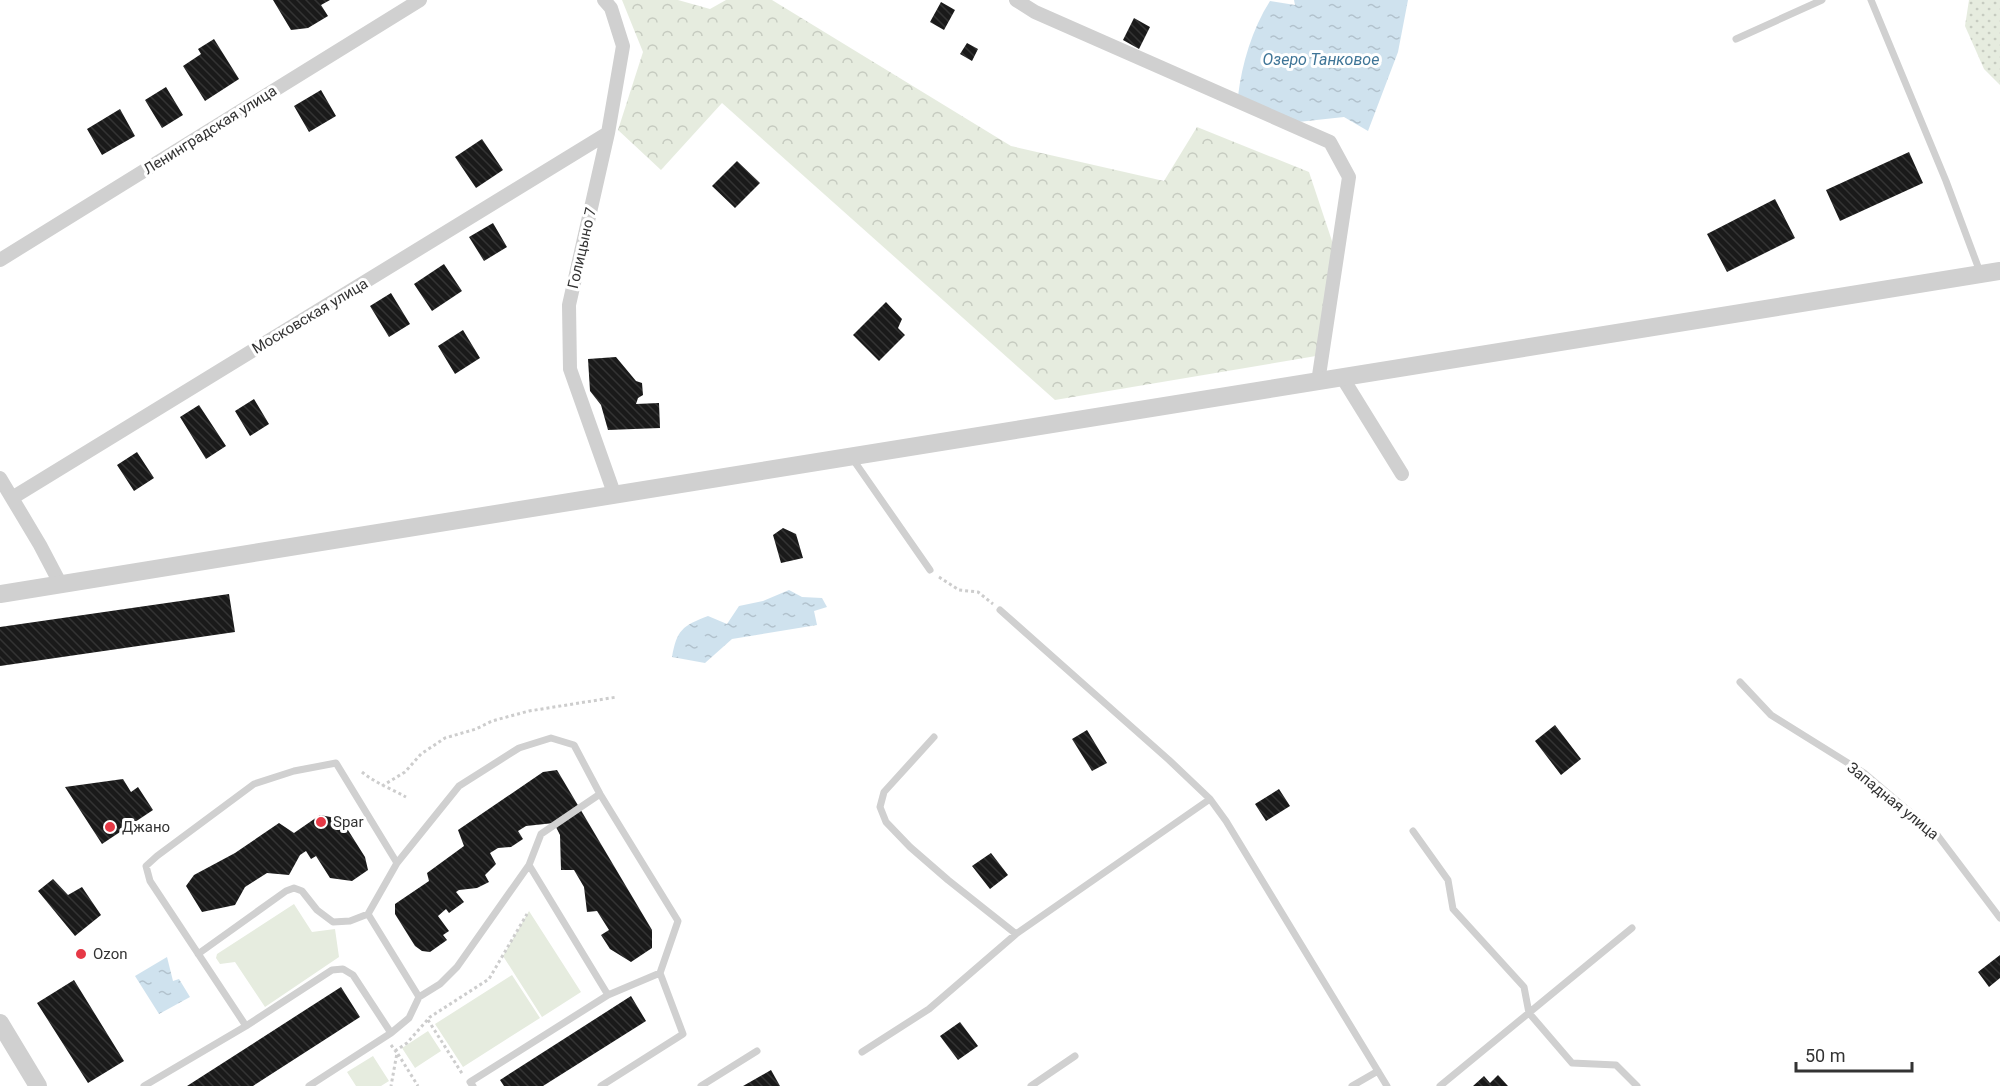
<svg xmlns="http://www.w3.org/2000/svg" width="2000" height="1086" font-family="Roboto,sans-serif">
<defs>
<pattern id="grass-dots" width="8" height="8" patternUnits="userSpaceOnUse" patternTransform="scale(1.5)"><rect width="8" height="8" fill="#e6ecdf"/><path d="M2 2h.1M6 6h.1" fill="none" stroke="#c6cbc0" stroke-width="1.8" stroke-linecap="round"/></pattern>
<pattern id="forest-crowns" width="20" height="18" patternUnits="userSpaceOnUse" patternTransform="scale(1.5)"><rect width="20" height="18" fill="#e6ecdf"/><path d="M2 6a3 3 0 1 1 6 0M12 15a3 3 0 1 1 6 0" fill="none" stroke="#c6cbc0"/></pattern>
<pattern id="water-ripples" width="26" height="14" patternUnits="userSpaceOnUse" patternTransform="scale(1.5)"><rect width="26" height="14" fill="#cfe2ee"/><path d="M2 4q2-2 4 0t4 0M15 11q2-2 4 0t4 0" fill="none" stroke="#b2c2cd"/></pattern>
<pattern id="building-back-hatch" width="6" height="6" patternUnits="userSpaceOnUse" patternTransform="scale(1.5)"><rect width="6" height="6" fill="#1a1a1a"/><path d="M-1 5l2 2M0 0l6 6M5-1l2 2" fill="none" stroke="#333"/></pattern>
</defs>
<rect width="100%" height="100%" fill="#fff"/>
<!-- grass -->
<path fill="url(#grass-dots)" d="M1969 0H2000V85L1984 69 1965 26Z"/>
<!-- forest -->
<path fill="url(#forest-crowns)" d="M622 0H678L710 9 726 0H772L1011 146 1164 181 1197 127 1309 172 1333 244 1316 356 1055 400 722 103 661 170 618 130 643 52Z"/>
<!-- park -->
<path fill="#e6ecdf" d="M294 904 312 932 335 929 339 957 265 1007 235 962 220 964 216 958 217 954Z
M529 911 581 992 542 1017 503 956Z
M512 975 540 1018 463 1067 435 1024Z
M428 1031 441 1051 415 1068 402 1048Z
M373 1056 389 1081 381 1086H356L347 1072Z"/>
<!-- water -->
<path fill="url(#water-ripples)" d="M1294 0H1408L1398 52 1368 131 1344 117 1298 122 1238 96C1242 64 1252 29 1270 1L1295 5Z
M789 590 802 597 822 598 827 607 814 611 817 625 732 639 705 663 672 657C677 630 682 626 708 616L727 624 739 606 763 601Z
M167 957 173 981 179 979 190 997 159 1014 135 976Z"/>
<!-- building -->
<path fill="url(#building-back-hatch)" d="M273 0H330L321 5 328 16 308 28 291 30Z
M941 2 955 10 944 30 930 22Z
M1134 18 1150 27 1139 49 1123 40Z
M214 39 239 79 205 101 183 66 201 54 198 49Z
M967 43 978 49 972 61 960 54Z
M166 87 183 115 162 128 145 100Z
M321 90 336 116 309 132 294 106Z
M120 109 135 136 102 155 87 129Z
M482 139 503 170 476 188 455 157Z
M1909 152 1923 183 1840 221 1826 190Z
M737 161 760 183 735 208 712 186Z
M1775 199 1795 238 1727 272 1707 234Z
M493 223 507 247 484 261 469 237Z
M444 264 462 291 432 311 414 284Z
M391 293 410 324 389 337 370 306Z
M886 302 902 319 898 328 905 335 879 361 853 335Z
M463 330 480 358 455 374 438 346Z
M616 357 636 381 642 383 643 395 638 398 636 404 659 403 660 428 608 430 601 405 590 391 588 359Z
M254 399 269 424 250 436 235 411Z
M199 405 226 446 206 459 180 417Z
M137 452 154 478 134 491 117 465Z
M783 528 796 534 803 558 781 563 773 535Z
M229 594 235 632 0 666V627Z
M1555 725 1581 759 1561 775 1535 741Z
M1087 730 1107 763 1092 771 1072 739Z
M557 770 652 930V948L631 962 610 949 601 935 609 930 597 911 587 912 584 887 574 870H561L560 835 554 823 526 826 518 831 523 839 511 847 498 848 490 853 496 864 485 875 489 882 477 888 459 890 456 892 464 902 449 913 446 909 438 916 449 931 443 935 447 940 430 952 422 951 415 946 395 914V904L429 881 427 873 464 846 458 830 543 772Z
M123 779 131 792 138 787 153 810 102 844 65 787Z
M1279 789 1290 806 1266 821 1255 804Z
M320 815 341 819 365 857 368 870 352 881 330 878 316 856 311 859 306 851 300 855 289 875 267 873 245 887 235 905 202 912 186 886 194 875 235 853 279 823 294 833Z
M991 853 1008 875 990 889 972 866Z
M53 879 68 895 82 887 101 915 75 936 38 891Z
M2000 955V978L1989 987 1978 972Z
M74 980 124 1061 88 1083 37 1003Z
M341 987 360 1017 253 1086H187Z
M631 996 646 1021 543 1086H504L500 1080Z
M960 1022 978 1046 958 1060 940 1036Z
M771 1070 780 1086H743Z
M1498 1075 1508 1086H1473L1484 1076 1490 1083Z"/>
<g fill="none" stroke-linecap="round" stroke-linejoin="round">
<!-- path -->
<path stroke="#cdcdcd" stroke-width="3" stroke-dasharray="3 3" stroke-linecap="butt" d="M939 577 959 590 978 592 993 604
M362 772C375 783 392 789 406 797
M382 786 405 772 421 754 445 738 476 729 492 721 529 711 617 697
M428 1020 463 1075
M391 1045 397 1053 391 1086
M395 1051 407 1043 430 1017 489 979 527 914
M398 1054 418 1086"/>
<!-- service -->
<path stroke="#d0d0d0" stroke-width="7" d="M1871 0 1946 181 1980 272
M1736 39 1822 0
M852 458 930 570
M1000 610 1169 760 1210 799 1226 821 1387 1086
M1740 682 1771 715 1864 773 1938 836 2000 918
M934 737 884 792 880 807 886 822 910 847 948 880 1016 934
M1413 831 1448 880 1453 909 1524 987 1529 1013 1572 1063 1616 1065 1637 1086
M397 863 459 786 519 748 551 738 574 745 600 794 678 921 660 973 608 995 529 865 457 967 440 984 419 997
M529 865 541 834 600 794
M368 914 419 997 409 1018 391 1033
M198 954 286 891 294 888 302 891 317 910 333 922 350 921 368 914 397 863 336 763 294 771 254 784 157 856 146 866 150 881 246 1026
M862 1052 929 1009 1016 934 1210 799
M144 1086 246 1026 332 970 343 969 353 975 391 1033 309 1086
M473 1086 470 1082 608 995
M601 1086 683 1034 660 973
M701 1086 757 1051
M1031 1086 1075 1056
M1352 1086 1378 1071
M1440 1086 1632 928"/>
<!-- minor -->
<path stroke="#d0d0d0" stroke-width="14" d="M604 0 611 8 623 46 608 133 569 305 570 369 615 496
M1016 0 1035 12 1330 142 1349 177 1318 382
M0 260 420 0
M1342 377 1402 474
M0 478 40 545 61 585
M12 498 608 133"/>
<!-- tertiary -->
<path stroke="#d0d0d0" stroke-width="18" d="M0 594 2000 271
M0 1023 38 1086"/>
</g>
<!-- markers -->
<g fill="#e63946" stroke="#fff" stroke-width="2">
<circle cx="321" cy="822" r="6"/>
<circle cx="110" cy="827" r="6"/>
<circle cx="81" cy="954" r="6"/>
</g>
<g text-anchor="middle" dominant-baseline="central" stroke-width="6" stroke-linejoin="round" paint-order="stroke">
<!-- street labels -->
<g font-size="15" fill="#333" stroke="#fff">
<text transform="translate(210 130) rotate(-32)">Ленинградская улица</text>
<text transform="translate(582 248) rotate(-77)">Голицыно 7</text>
<text transform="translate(310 316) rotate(-31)">Московская улица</text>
<text transform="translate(1893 801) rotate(39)">Западная улица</text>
</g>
<!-- poi labels -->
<g font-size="15" fill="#333" stroke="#fff" text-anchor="start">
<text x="333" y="822">Spar</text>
<text x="122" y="827">Джано</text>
<text x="93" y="954">Ozon</text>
</g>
<!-- water labels -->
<g font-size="16" font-style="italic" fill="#3f7597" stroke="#fff">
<text x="1321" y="59">Озеро Танковое</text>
</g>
</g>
<!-- scale -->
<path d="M1796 1062v9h116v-9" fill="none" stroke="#333333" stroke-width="3"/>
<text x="1805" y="1062" font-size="18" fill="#333333" stroke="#ffffff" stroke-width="4.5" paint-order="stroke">50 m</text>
</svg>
